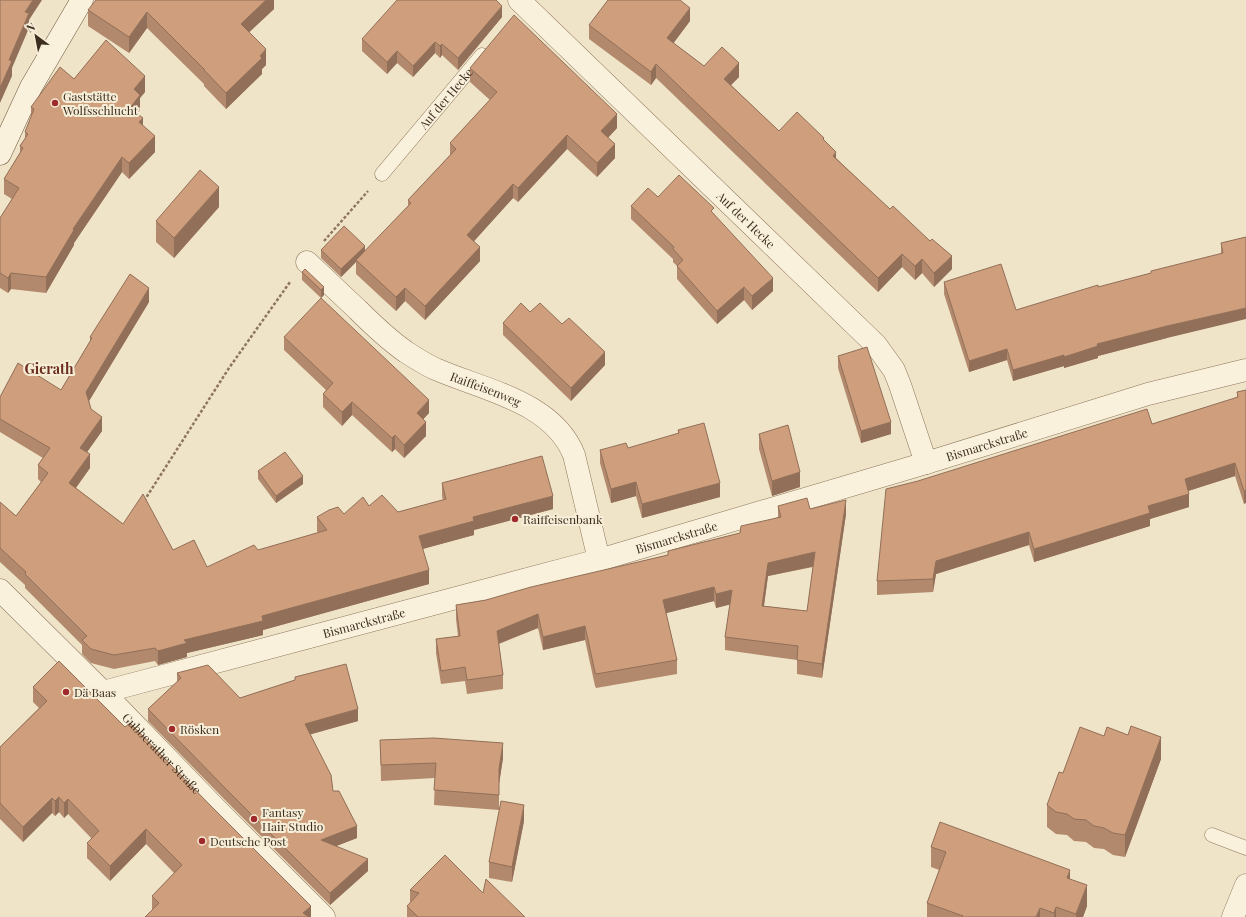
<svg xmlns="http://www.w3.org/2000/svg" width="1246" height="917" font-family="'Playfair Display',serif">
<rect width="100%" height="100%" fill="#f0e4c8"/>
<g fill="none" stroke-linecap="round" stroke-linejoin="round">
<defs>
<g id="service">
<path id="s1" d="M382 174 482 55"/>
<path d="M1212 835 1246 848"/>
</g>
<g id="minor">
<path id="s2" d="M519 0 876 345 894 370 900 385 926 463"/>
<path id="s3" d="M307 262C324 278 341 294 358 310 373 325 389 340 406 352 416 358 427 366 438 370 484 390 553 402 574 455L599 560"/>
<path id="s4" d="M0 590 103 692 219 812 324 917"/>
<path id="s5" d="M103 692 599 560 926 463 1148 394 1246 370"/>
<path d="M1233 917 1246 885"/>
</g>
<path id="secondary" d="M0 154 31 87 82 0"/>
</defs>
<!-- service casing -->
<use href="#service" stroke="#8d765c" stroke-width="15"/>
<!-- minor casing -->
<use href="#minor" stroke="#8d765c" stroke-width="23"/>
<!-- secondary casing -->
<use href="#secondary" stroke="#6f573f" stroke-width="23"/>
<!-- path -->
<path stroke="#8d765c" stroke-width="2.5" stroke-dasharray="3 2" stroke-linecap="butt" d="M324 241 368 191
M144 501 229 368 290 282"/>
<!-- service -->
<use href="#service" stroke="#faf1dc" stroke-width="14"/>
<!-- minor -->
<use href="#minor" stroke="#faf1dc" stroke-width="22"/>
<!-- secondary -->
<use href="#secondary" stroke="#faf1dc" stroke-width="22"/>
</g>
<!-- wall -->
<path fill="#b2896c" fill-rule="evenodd" d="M274 0V9L249 32 266 65 262 69V74L226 109 204 86V84L147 28 129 53 88 26V10Z
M502 17 458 70 442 55 440 58 435 53 413 77 397 63 387 74 362 51V39Z
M690 21 673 43 704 66 739 77 731 85 779 131 824 140 836 158 952 269 934 287 922 273 915 280 902 267 878 292 656 78 651 85 589 39V25Z
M470 68 617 128 608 138 615 158 597 177 567 149 518 202 513 198 474 241 480 261 425 320 405 301 396 311 356 274V262L341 277 321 258V250L365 252 408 206V200L450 155V143L490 100 470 82Z
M74 79 145 92 140 98V110L137 114 155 152 129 179 122 172 74 243V245L46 293 11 289 8 293 0 288V218L12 199 4 194V179L20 153V146L25 139V132L31 117V107Z
M658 197 714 214 773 291 752 310 744 300 717 324 677 279V266L673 262V259L631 219V206Z
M219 207 174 258 156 242V221Z
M1246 237 1167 338 1098 356V358L1064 368V366L1013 381 1007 360 969 372 944 294V282L1016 310 1151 273V271L1221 254V243Z
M302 272 324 287V295L321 298 302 280Z
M149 302 89 401 91 409 102 431 87 452 90 468 76 488 123 524 173 550 207 567 258 550 318 533 317 531V517L344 514 369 506 398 512 443 500 442 496V483L553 509 474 530V535L422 549 429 584 263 630V635L187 653V657L158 665 155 661 114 669 91 663 82 654V645L25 588V585L0 562V502L16 516 41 482 38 479V465L43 458 0 432V397L61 390 90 341V337Z
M530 312 605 365 571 401 503 335V323Z
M284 337 429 413 423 419 426 436 404 458 395 449 392 452 352 415 342 426 323 407V394L326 390 284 350Z
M838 356 891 434 861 443 838 368Z
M1246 390 1244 504 1235 476 1188 491 1189 507 1150 519V526L1034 562 1029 545 936 574 933 592 877 595V581L1152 424 1237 398V392Z
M678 430 720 497 642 518 636 496 611 503 600 463V450L628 448 678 434Z
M759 434 800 487 772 496 759 449Z
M258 471 303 484 276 503 258 479Z
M778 506 810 509 846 514 822 678 797 674V660L725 650V637L730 604 716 608 714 601 666 613 677 660V674L596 688 595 686 585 640 543 650 538 628 499 644 503 675V689L467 694 465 681 441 684 436 653V639L458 636 456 619V605L486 600 668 555V551L740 533 778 517ZM813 567 807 611 764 606 768 576Z
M177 673 240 698 295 680V677L358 721 310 734 333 791 357 838 336 846 368 871 330 905 228 803 148 721V709L177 682Z
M33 687 311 917 152 910V896L174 873 146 844 110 881 87 858V843L92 839 68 814 64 818 59 812 55 816 52 813 23 842 0 819V747L39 708 33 702Z
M380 740 503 758 499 784V810L434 805 435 778 381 781Z
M1161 759 1125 857 1113 855 1104 849 1094 848 1086 842 1074 841 1067 835 1056 834 1047 827V805L1063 773Z
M524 821 512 882 489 878V862Z
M931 847 1070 879 1087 906 1083 917H927V903L939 870 931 867Z
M410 890 483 893 525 917H407V906L410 903Z"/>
<!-- shaded-wall -->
<path fill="#916f58" d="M33 0H42L29 20V28L12 68V76L0 103V88L25 12Z
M266 0H274V9L241 40V24Z
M502 6V17L458 70V58Z
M690 8V21L667 52V38Z
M147 12V28L129 53V37Z
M435 42V53L413 77V66Z
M442 44V55L440 58V46Z
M266 49V65L262 69V74L226 109V93Z
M397 51V63L387 74V62Z
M739 63V77L724 92V79Z
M656 64V78L651 85V72Z
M145 76V92L140 98V110L130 123V108L134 89Z
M617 114V128L601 145V131Z
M143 118V134L139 122Z
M567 135V149L518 202V188Z
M155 136V152L129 179V163Z
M615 144V158L597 177V163Z
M836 152V166L833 156Z
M122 157V172L74 243V245L46 293V277L73 229Z
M513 184V198L467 249V235Z
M219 187V207L174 258V238Z
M365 246V254L356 260V262L341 277V269Z
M480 247V261L425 320V306Z
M902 254V267L878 292V278Z
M952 256V269L934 287V273Z
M922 259V273L915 280V266Z
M11 273V289L8 293V278Z
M773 278V291L752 310V296Z
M324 287V295L321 298V290Z
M744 287V300L717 324V311Z
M149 288V302L86 406V392Z
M405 288V301L396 311V297Z
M1246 308V319L1167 338 1098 356V358L1064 368V357L1097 344 1167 326Z
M1007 349V360L969 372V361Z
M605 352V365L571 401V388Z
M1064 355V366L1013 381V370Z
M429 400V413L417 426V413Z
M352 402V415L342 426V412Z
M102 417V431L80 462V448Z
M426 422V436L404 458V445Z
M891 422V434L861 443V431Z
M395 435V449L392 452V438Z
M90 454V468L69 497V483Z
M1235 463V476L1185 492V479Z
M800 472V487L772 496V481Z
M303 476V484L276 503V496Z
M636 482V496L611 503V489Z
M720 483V497L642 518V504Z
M1246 490V503L1244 504V491Z
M1189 494V507L1150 519V526L1034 562V549L1148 506Z
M553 496V509L474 530V535L419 550V536L473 517Z
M846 500V514L822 678V664Z
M1029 532V545L936 574 933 592V579L936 561Z
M815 552V566L768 576 762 619V606L768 563Z
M429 570V584L263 630V635L187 653V657L158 665V651L184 640 262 616Z
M714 587V601L663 614V600Z
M732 590V604L716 608V594Z
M538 614V628L497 644V631Z
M585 626V640L543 650V637Z
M358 709V721L305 736V724Z
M1161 737V759L1125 857V835Z
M503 743V758L499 784V810V769Z
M59 797V812L55 816V801Z
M52 798V813L23 842V827Z
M68 799V814L64 818V803Z
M524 805V821L512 882V867Z
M357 826V838L321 852V840Z
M146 829V844L110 881V866Z
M368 859V871L330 905V893Z
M1070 870V890L1067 878Z
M1087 885V906L1083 917H1076V914Z
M311 906V917H303V913Z
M1056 907V917H1054V913Z
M1040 908V917H1036Z"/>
<!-- building -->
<path fill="#cf9f7d" stroke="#916f58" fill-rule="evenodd" d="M0 0H33L25 12 29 13 9 60 12 61 0 88Z
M96 0H266L241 24 266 49 260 56 262 58 226 93 204 70H205L147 12 129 37 88 10Z
M397 0H496L502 6 458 58 442 44 440 46 435 42 413 66 397 51 387 62 362 39Z
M608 0H680L690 8 667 38 704 66 722 47 739 63 724 79 779 131 797 112 824 138 823 139 836 152 833 156 890 209 893 206 930 241 932 239 952 256 934 273 922 259 915 266 902 254 878 278 656 64 651 72 589 25Z
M514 15 617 114 601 131 615 144 597 163 567 135 518 188 513 184 467 235 480 247 425 306 405 288 396 297 356 260 411 203 408 200 456 149 450 143 497 92 470 68Z
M106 40 145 76 134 89 140 95 130 108 143 118 139 122 155 136 129 163 122 157 73 229 74 230 46 277 11 273 8 278 0 273V218L19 188 4 179 23 148 20 146 28 134 25 132 34 109 31 107 60 67 74 79Z
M200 170 219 187 174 238 156 221Z
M679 175 714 208 711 211 773 278 752 296 744 287 717 311 677 266 683 260 673 249 674 247 631 206 648 188 658 197Z
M344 226 365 246 341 269 321 250Z
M1246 237V308L1167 326 1097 344 1098 346 1064 357V355L1013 370 1007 349 969 361 944 282 1001 264 1016 310 1098 285V287L1151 273V271L1223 253 1221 243Z
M305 269 324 287 321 290 302 272Z
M130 274 149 288 86 392 91 409 102 417 80 448 90 454 69 483 123 524 143 494 173 550 194 540 207 567 254 545 258 550 327 530 317 517 329 510 338 507 344 514 363 497 369 506 382 495 398 512 446 499 442 483 542 456 553 496 473 517 474 521 419 536 429 570 262 616 263 621 184 640 187 643 158 651 155 648 114 655 91 649 82 640 87 636 25 574 26 572 0 548V502L16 516 48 473 38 465 50 448 0 419V397L18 363 61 390 92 338 90 337Z
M321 298 429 400 417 413 426 422 404 445 395 435 392 438 352 402 342 412 323 394 333 383 284 337Z
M521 303 530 312 540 303 562 324 569 318 605 352 571 388 503 323Z
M867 347 891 422 861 431 838 356Z
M1246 390V490L1244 491 1235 463 1185 479 1189 494 1148 506 1150 513 1034 549 1029 532 936 561 933 579 877 581 886 489 918 481 1147 409 1152 424 1238 397 1237 392Z
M704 423 720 483 642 504 636 482 611 489 600 450 626 443 628 448 679 433 678 430Z
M788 425 800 472 772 481 759 434Z
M285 452 303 476 276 496 258 471Z
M807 498 810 509 846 500 822 664 797 660 798 646 725 637 732 590 716 594 714 587 663 600 677 660 596 674 595 672 585 626 543 637 538 614 497 631 503 675 467 680 465 667 441 671 436 639 460 636 456 605 486 600 531 587 668 555V551L740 533 741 526 781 517 778 506ZM815 552 807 611 762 606 768 563Z
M59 661 125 727 130 723 210 805 311 906 303 913 309 917H145L159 903 152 896 182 865 146 829 110 866 87 843 99 831 68 799 64 803 59 797 55 801 52 798 23 827 0 803V747L47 701 33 687Z
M346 664 358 709 305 724 331 775 333 791H339L357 826 321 840 368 859 330 893 228 791 148 709 181 678 177 673 208 665 240 698 295 680V677Z
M1131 726 1161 737 1125 835 1113 833 1104 828 1094 826 1086 820 1074 819 1067 814 1056 812 1047 805 1059 772 1063 773 1080 727 1104 736 1107 727 1128 735Z
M434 738 503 743 499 769V795L434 790 436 763 381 765 380 740Z
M501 801 524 805 512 867 489 862Z
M940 822 1070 870 1067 878 1087 885 1076 914 1056 907 1054 913 1040 908 1036 917H962L963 916 927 903 946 852 931 847Z
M445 855 483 893 486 879 525 917H418L407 906 419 893 410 890Z"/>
<!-- markers -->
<g fill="#9e2a2b" stroke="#f7eed8" stroke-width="1.5">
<circle cx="55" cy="103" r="4"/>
<circle cx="515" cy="519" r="4"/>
<circle cx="66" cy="692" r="4"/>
<circle cx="172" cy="729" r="4"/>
<circle cx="254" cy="819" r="4"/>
<circle cx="202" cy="841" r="4"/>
</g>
<g text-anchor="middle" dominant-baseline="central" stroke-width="4" stroke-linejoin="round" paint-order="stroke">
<!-- poi labels -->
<g font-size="12" fill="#3d2e20" stroke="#f7eed8" text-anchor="start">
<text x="63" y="96">Gaststätte<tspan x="63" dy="14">Wolfsschlucht</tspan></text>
<text x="523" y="519">Raiffeisenbank</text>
<text x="74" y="692">Dä Baas</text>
<text x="180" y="729">Rösken</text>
<text x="262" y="812">Fantasy<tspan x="262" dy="14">Hair Studio</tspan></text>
<text x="210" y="841">Deutsche Post</text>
</g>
<!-- street labels -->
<g font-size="12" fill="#3d2e20" stroke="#f7eed8">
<text stroke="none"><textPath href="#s1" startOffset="99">Auf der Hecke</textPath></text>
<text stroke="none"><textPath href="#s2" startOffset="316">Auf der Hecke</textPath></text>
<text stroke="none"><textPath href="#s3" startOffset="222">Raiffeisenweg</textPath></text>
<text stroke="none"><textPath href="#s5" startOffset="918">Bismarckstraße</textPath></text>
<text stroke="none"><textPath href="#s5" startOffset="594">Bismarckstraße</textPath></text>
<text stroke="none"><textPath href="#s5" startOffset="270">Bismarckstraße</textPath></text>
<text stroke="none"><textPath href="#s4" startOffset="230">Gubberather Straße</textPath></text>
</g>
<!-- quarter labels -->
<g font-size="14" font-weight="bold" fill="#6b2e1e" stroke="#f7eed8">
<text x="49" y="368">Gierath</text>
</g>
</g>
<!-- north arrow -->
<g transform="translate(36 36) rotate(328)" stroke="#f7eed8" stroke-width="3" paint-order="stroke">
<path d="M0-3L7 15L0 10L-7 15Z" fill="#3d2e20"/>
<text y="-6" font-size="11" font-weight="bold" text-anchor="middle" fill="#3d2e20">N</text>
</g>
</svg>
